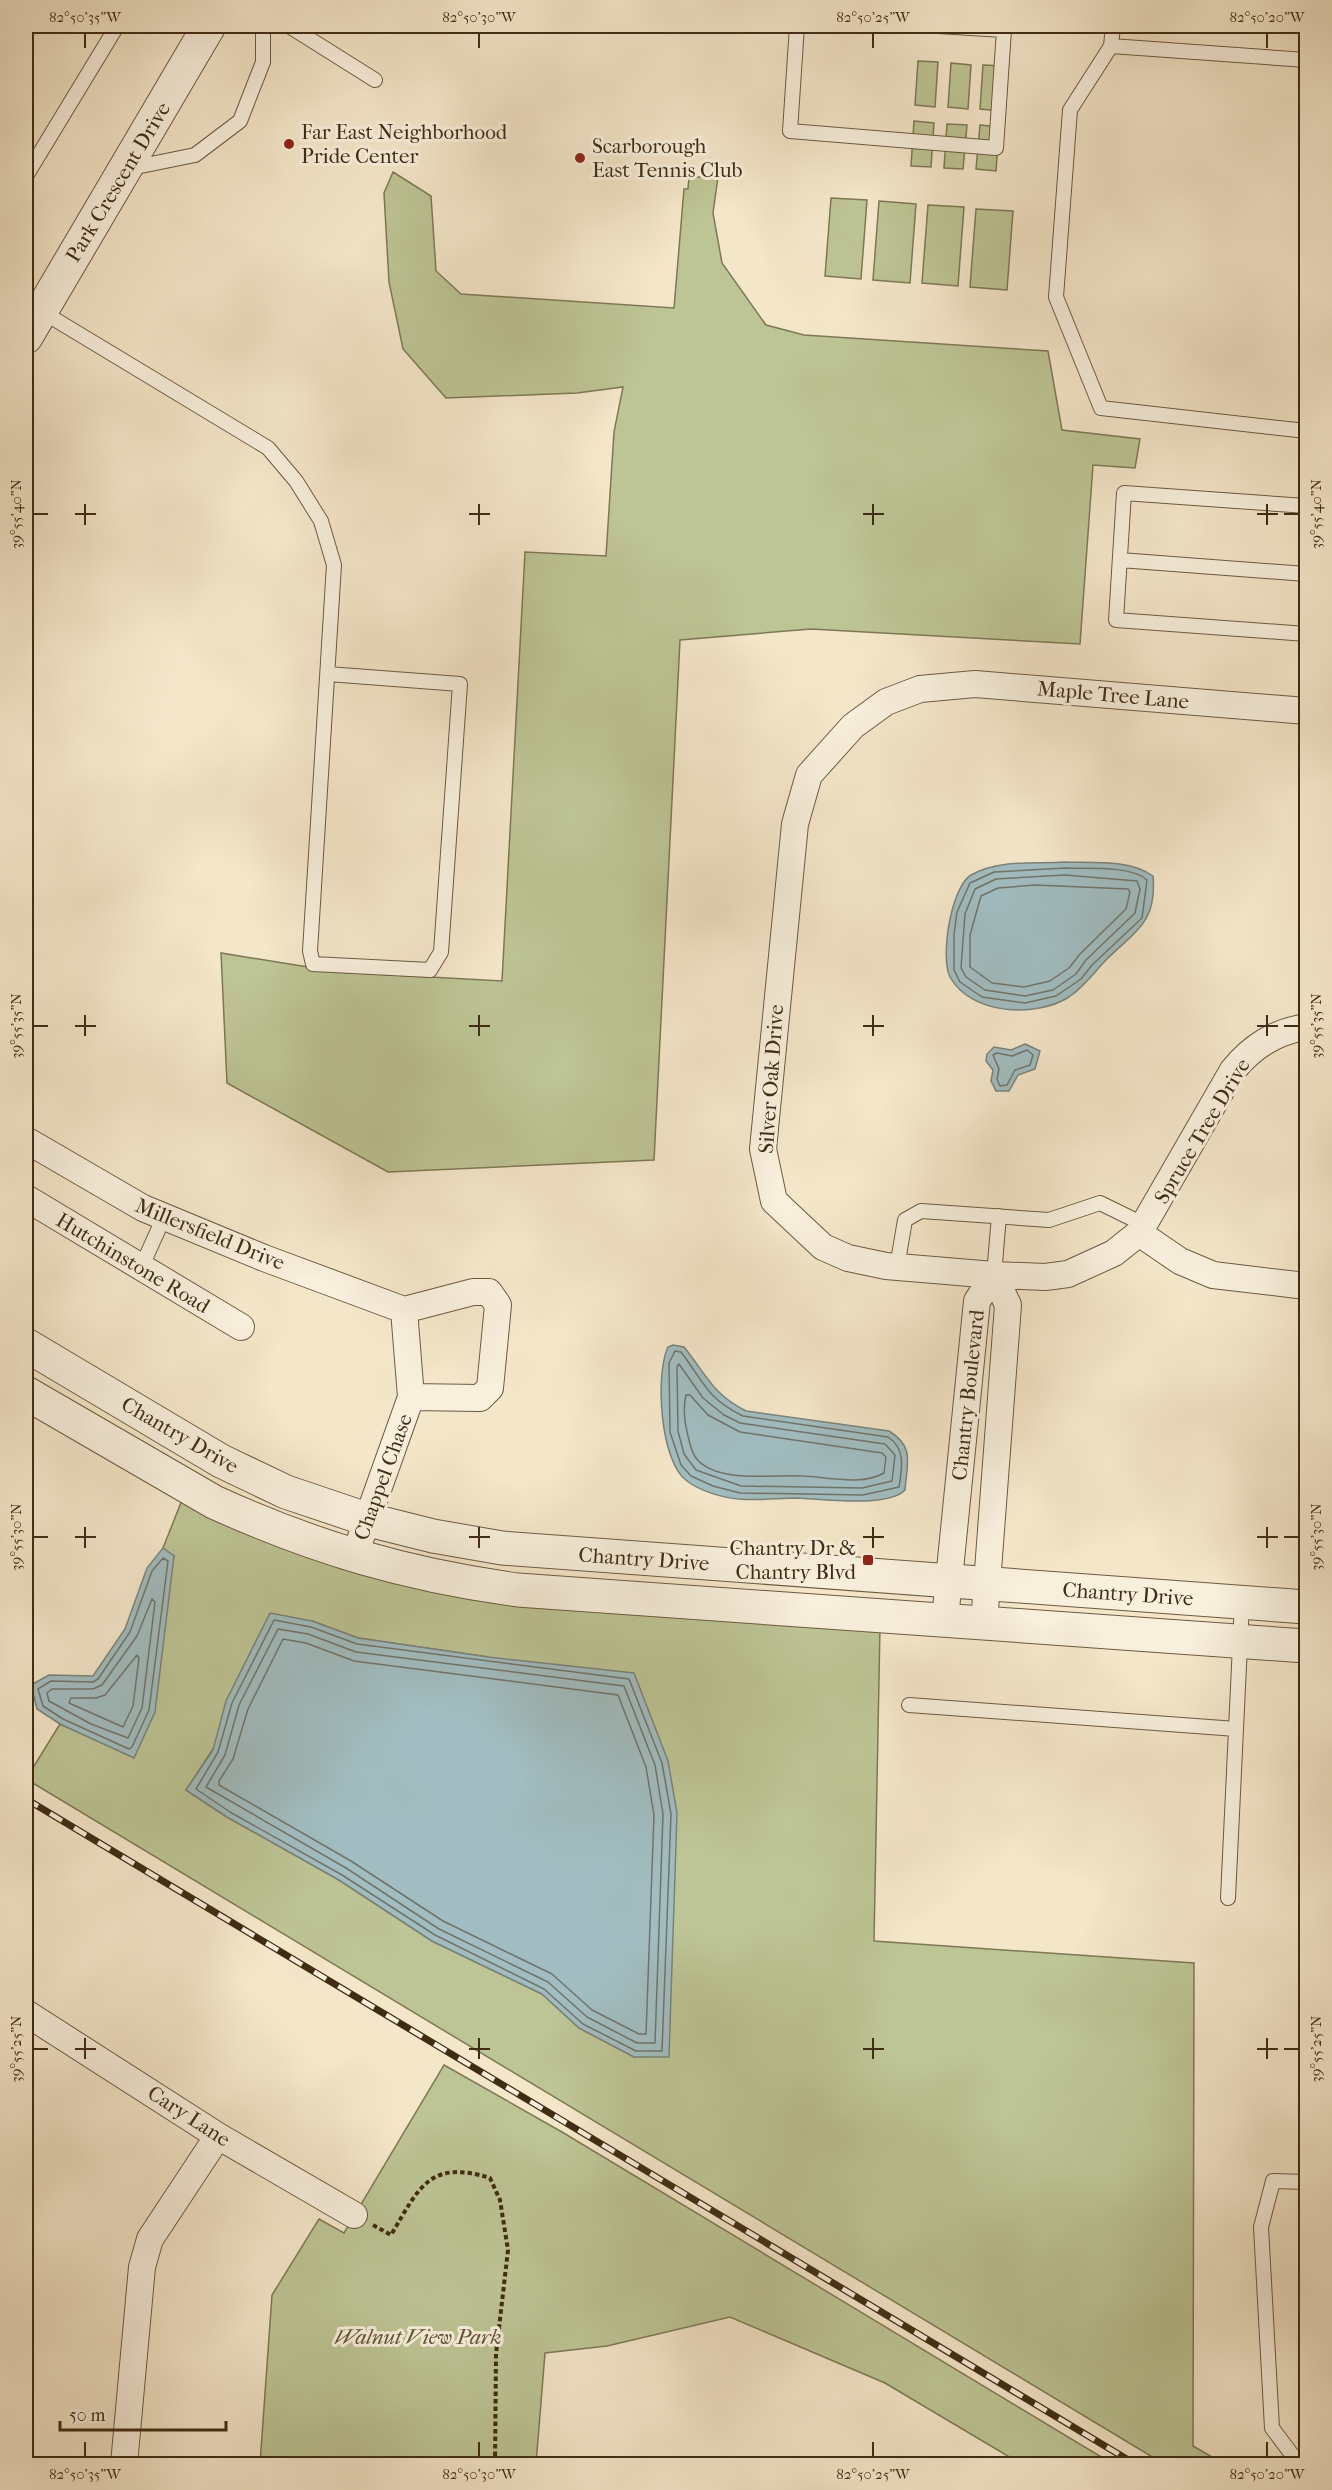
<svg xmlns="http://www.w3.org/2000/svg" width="1332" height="2490" font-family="'IM FELL French Canon',serif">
<rect width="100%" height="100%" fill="#f4e6c9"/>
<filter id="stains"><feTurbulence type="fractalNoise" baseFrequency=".00333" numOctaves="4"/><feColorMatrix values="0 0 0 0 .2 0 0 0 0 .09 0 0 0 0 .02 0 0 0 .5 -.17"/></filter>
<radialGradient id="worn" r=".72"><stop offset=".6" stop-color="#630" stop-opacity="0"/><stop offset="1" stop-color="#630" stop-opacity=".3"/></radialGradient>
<!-- green -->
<path fill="#bdc495" stroke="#7e7854" stroke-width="1.5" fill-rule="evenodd" d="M918 61 938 62 935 107 915 105Z
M951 63 971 65 968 109 948 107Z
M983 65 1003 66 1000 111 980 109Z
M914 121 934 123 931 167 911 166Z
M947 124 967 125 963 169 944 168Z
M980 125 999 127 996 171 976 169Z
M393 172 431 196 436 271 461 294 674 308 684 189H688L689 177H718L713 213 722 263 766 325 804 335 1048 351 1062 430 1140 439 1135 468 1093 465 1080 644 811 629 680 640 654 1160 388 1172 227 1083 221 953 339 972 502 981 525 552 606 556 614 432 623 387 577 393 446 398 403 349 389 282 384 193Z
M831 198 867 200 861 279 825 276Z
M879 201 916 204 910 283 873 280Z
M928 205 964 207 958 286 922 283Z
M976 209 1013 211 1007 290 970 287Z
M182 1500 342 1569 458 1595 880 1626 874 1941 1194 1963 1193 2446 1224 2464H1164L26 1779 60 1724 134 1757 174 1556 163 1548ZM312 1621 358 1638 488 1657 634 2057 579 2028 542 1994 432 1941 339 1880 227 1817 186 1790 213 1749Z
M444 2065 562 2132 1113 2464H1021L885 2383 730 2317 607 2346 545 2353 536 2464H260L272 2295 319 2219 344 2233Z"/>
<!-- water -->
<path fill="#a1bdc1" stroke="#7a837b" stroke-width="1.5" d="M1065 862C1093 863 1129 859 1153 876 1157 921 1137 930 1108 958 1095 971 1085 986 1069 997 1036 1018 971 1015 950 977 940 957 951 887 971 875 998 859 1034 864 1065 862Z
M1025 1044 1040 1051 1035 1069 1018 1075 1009 1091H996L991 1081 993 1070 986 1061 987 1054 994 1047 1011 1050Z
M673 1345 684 1347C706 1374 713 1395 746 1411L889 1431C915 1447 907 1463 905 1490 888 1508 822 1499 798 1498 779 1498 758 1501 739 1499 723 1498 700 1491 687 1481 660 1462 655 1375 668 1347Z
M163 1548 174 1556 155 1712 134 1758 60 1724 37 1709 31 1685 49 1675 93 1676 125 1629 147 1568Z
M270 1613 312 1621 358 1638 488 1657 634 1673 668 1761 677 1813 669 2057H634L579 2028 542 1994 432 1941 339 1880 227 1817 186 1790 213 1750 226 1701Z"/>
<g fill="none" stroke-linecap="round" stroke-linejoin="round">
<!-- shore -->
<path stroke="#70746a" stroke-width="1.5" d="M1065 868C1086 869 1131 865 1147 880L1142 918 1092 965 1081 979 1056 996 1025 1003 982 997 960 982 954 970V934L957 912 970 883 994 872Z
M1065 875 1137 881 1140 889 1135 913 1086 960 1076 974 1053 990 1025 996 985 990 966 977 961 968 965 914 975 889 996 879Z
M1035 885 1128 889 1130 892 1126 909 1080 954 1069 968 1050 981 1024 987 992 983 970 967V935L981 896 998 888Z
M1027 1050 1033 1055 1030 1065 1015 1070 1007 1085 1000 1086 997 1079 999 1069 993 1055 997 1053 1012 1056Z
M675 1351 681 1352C704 1382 707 1399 743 1416L888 1437C906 1449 902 1467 899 1487L863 1495 740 1493 713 1486 691 1476 681 1465 670 1432 669 1363Z
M679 1364 703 1398 724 1415 740 1423 885 1444 895 1455 892 1481 862 1488 741 1486 696 1470 684 1454 678 1431 677 1367Z
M686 1395H690L708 1415 740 1432 882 1453 886 1457 884 1473C862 1486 827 1477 802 1476 773 1474 716 1484 696 1458 691 1452 690 1443 688 1436 685 1424 683 1407 686 1395Z
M163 1558 168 1561 149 1710 132 1747 129 1749 63 1719 43 1706 38 1689 51 1681 93 1682 98 1679 130 1632 152 1571Z
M152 1599 155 1602 142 1708 128 1738 91 1724 49 1701 47 1693 52 1689H93L102 1685 137 1636Z
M274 1620 311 1627 357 1644 629 1679 662 1763 671 1814 662 2051H636L583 2024 544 1989 435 1935 342 1875 230 1812 196 1789 218 1752 232 1703Z
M278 1629 308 1634 356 1652 624 1686 655 1765 663 1814 655 2043H637L587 2017 548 1982 439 1929 346 1868 206 1787 225 1755 239 1705Z
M283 1639 306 1643 354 1661 618 1695 646 1767 654 1815 646 2034H639L592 2010 552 1974 443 1921 351 1861 219 1785V1781L233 1759 248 1709Z
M137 1655 139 1658 133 1706 123 1727 69 1703 71 1698H96L105 1695Z"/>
<defs>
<path id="service" d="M289 26 375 80
M797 26 790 131 996 148 1004 30 938 26
M1113 26 1111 46 1070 110 1056 297 1101 408 1306 431
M1111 46 1306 60
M131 168 195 155 240 121 263 62V26
M26 176 117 26
M41 311 268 448 296 481 321 521 334 565 310 951 313 964 430 970 441 952 460 684 328 674
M1306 506 1124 493 1116 620 1306 634
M1120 560 1306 574
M897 1267 905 1220 921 1211 1049 1220 1100 1203 1145 1225
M141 1268 164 1217
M994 1275 999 1216
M909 1705 1236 1729
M1228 1898 1242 1603
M1299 2464 1272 2428 1261 2227 1273 2181 1306 2182"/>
<path id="minor" d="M1306 711 975 684 920 689 886 702 853 726 809 775 795 824 763 1149 774 1201 823 1247 848 1258 886 1266 994 1275 1045 1277 1068 1274 1114 1253 1139 1233 1233 1070C1253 1046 1275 1032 1306 1027
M26 1140 143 1208 264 1258 404 1310
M26 1198 241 1327
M1139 1233 1180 1261 1213 1275 1306 1286
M354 1557 411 1397 404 1310 473 1292H489L498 1305 490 1388 480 1398 411 1397
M945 1619 977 1301 994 1275
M984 1623 1008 1305 994 1275
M26 2013 218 2136 354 2215
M124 2464 142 2267 150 2239 218 2136"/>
<path id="tertiary" d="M26 337 209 26
M26 1345 221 1461 286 1492 369 1520 433 1536 502 1548 1306 1607
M26 1393 214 1502C315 1548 407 1575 518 1590L1306 1646"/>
</defs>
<!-- service casing -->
<use href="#service" stroke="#6c5a40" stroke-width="16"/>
<!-- minor casing -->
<use href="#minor" stroke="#6c5a40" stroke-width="28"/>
<!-- tertiary casing -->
<use href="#tertiary" stroke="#6c5a40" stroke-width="35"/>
<!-- path -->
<path stroke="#3f2c13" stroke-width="4" stroke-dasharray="4.5 3" stroke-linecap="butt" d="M373 2225 391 2235C419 2188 429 2159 490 2178L500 2200 508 2250 496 2354 495 2464"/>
<!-- service -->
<use href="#service" stroke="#f8efdc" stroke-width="14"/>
<!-- minor -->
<use href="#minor" stroke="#f8efdc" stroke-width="26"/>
<!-- tertiary -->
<use href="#tertiary" stroke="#f8efdc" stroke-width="33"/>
<defs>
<path id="rail" d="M26 1799 1135 2464"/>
</defs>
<!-- rail casing -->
<use href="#rail" stroke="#3f2c13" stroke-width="7"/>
<!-- rail -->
<use href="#rail" stroke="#f8efdc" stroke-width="4.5" stroke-dasharray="14" stroke-linecap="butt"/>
</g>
<!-- ticks -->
<path fill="none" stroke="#3f2c13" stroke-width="2" d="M85 33V48M479 33V48M873 33V48M1267 33V48M85 504V525M479 504V525M873 504V525M1267 504V525M33 514H48M75 514H96M469 514H490M863 514H884M1257 514H1278M1284 514H1299M85 1015V1036M479 1015V1036M873 1015V1036M1267 1015V1036M33 1026H48M75 1026H96M469 1026H490M863 1026H884M1257 1026H1278M1284 1026H1299M85 1527V1548M479 1527V1548M873 1527V1548M1267 1527V1548M33 1537H48M75 1537H96M469 1537H490M863 1537H884M1257 1537H1278M1284 1537H1299M85 2038V2059M479 2038V2059M873 2038V2059M1267 2038V2059M33 2049H48M75 2049H96M469 2049H490M863 2049H884M1257 2049H1278M1284 2049H1299M85 2442V2457M479 2442V2457M873 2442V2457M1267 2442V2457"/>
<!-- markers -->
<g fill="#8f2418" stroke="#f8efdc" stroke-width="2">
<circle cx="289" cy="144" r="6"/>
<circle cx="580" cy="158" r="6"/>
<rect x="862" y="1554" width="12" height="12" rx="3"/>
</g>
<g text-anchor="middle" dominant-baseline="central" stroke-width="6" stroke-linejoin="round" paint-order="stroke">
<!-- poi labels -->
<g font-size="21" fill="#3f2c13" stroke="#f8efdc" text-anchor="start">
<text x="301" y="132">Far East Neighborhood<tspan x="301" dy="24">Pride Center</tspan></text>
<text x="592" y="146">Scarborough<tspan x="592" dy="24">East Tennis Club</tspan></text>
<text x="856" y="1548" text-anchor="end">Chantry Dr &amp;<tspan x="856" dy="24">Chantry Blvd</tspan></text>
</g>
<!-- street labels -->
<g font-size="21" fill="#3f2c13" stroke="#f8efdc">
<text transform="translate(118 182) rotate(-59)">Park Crescent Drive</text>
<text transform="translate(1113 695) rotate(5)">Maple Tree Lane</text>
<text transform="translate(771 1079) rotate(-86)">Silver Oak Drive</text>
<text transform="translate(1202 1131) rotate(-59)">Spruce Tree Drive</text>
<text transform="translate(210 1234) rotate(22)">Millersfield Drive</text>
<text transform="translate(133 1263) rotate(31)">Hutchinstone Road</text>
<text transform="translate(968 1395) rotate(-84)">Chantry Boulevard</text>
<text transform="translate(180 1435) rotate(30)">Chantry Drive</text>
<text transform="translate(383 1477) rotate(-70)">Chappel Chase</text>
<text transform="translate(644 1559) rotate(4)">Chantry Drive</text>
<text transform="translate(1128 1594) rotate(4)">Chantry Drive</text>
<text transform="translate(189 2116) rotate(33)">Cary Lane</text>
</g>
<!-- park labels -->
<g font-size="21" font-style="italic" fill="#5e5234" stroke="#f8efdc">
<text x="418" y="2337">Walnut View Park</text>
</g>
</g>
<!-- margin -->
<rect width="1332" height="2490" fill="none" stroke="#f4e6c9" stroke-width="66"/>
<!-- scale -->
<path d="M60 2421v9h166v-9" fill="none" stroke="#3f2c13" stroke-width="3"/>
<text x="69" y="2421" font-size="18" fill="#3f2c13" stroke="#f8efdc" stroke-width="4.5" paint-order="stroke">50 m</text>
<rect x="33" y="33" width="1266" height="2424" fill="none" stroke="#3f2c13" stroke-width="2"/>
<g font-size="15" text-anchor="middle" fill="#3f2c13">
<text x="85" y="22">82°50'35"W</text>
<text x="479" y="22">82°50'30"W</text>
<text x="873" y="22">82°50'25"W</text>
<text x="1267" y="22">82°50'20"W</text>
<text transform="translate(16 514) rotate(-90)" y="5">39°55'40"N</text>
<text transform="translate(1316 514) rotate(-90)" y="5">39°55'40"N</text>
<text transform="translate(16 1026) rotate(-90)" y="5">39°55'35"N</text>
<text transform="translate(1316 1026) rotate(-90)" y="5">39°55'35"N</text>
<text transform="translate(16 1537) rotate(-90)" y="5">39°55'30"N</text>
<text transform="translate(1316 1537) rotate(-90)" y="5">39°55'30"N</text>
<text transform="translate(16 2049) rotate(-90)" y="5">39°55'25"N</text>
<text transform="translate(1316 2049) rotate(-90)" y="5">39°55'25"N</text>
<text x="85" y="2479">82°50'35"W</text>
<text x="479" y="2479">82°50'30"W</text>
<text x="873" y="2479">82°50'25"W</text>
<text x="1267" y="2479">82°50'20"W</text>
</g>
<rect width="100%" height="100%" filter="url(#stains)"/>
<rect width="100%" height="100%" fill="url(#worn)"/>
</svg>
